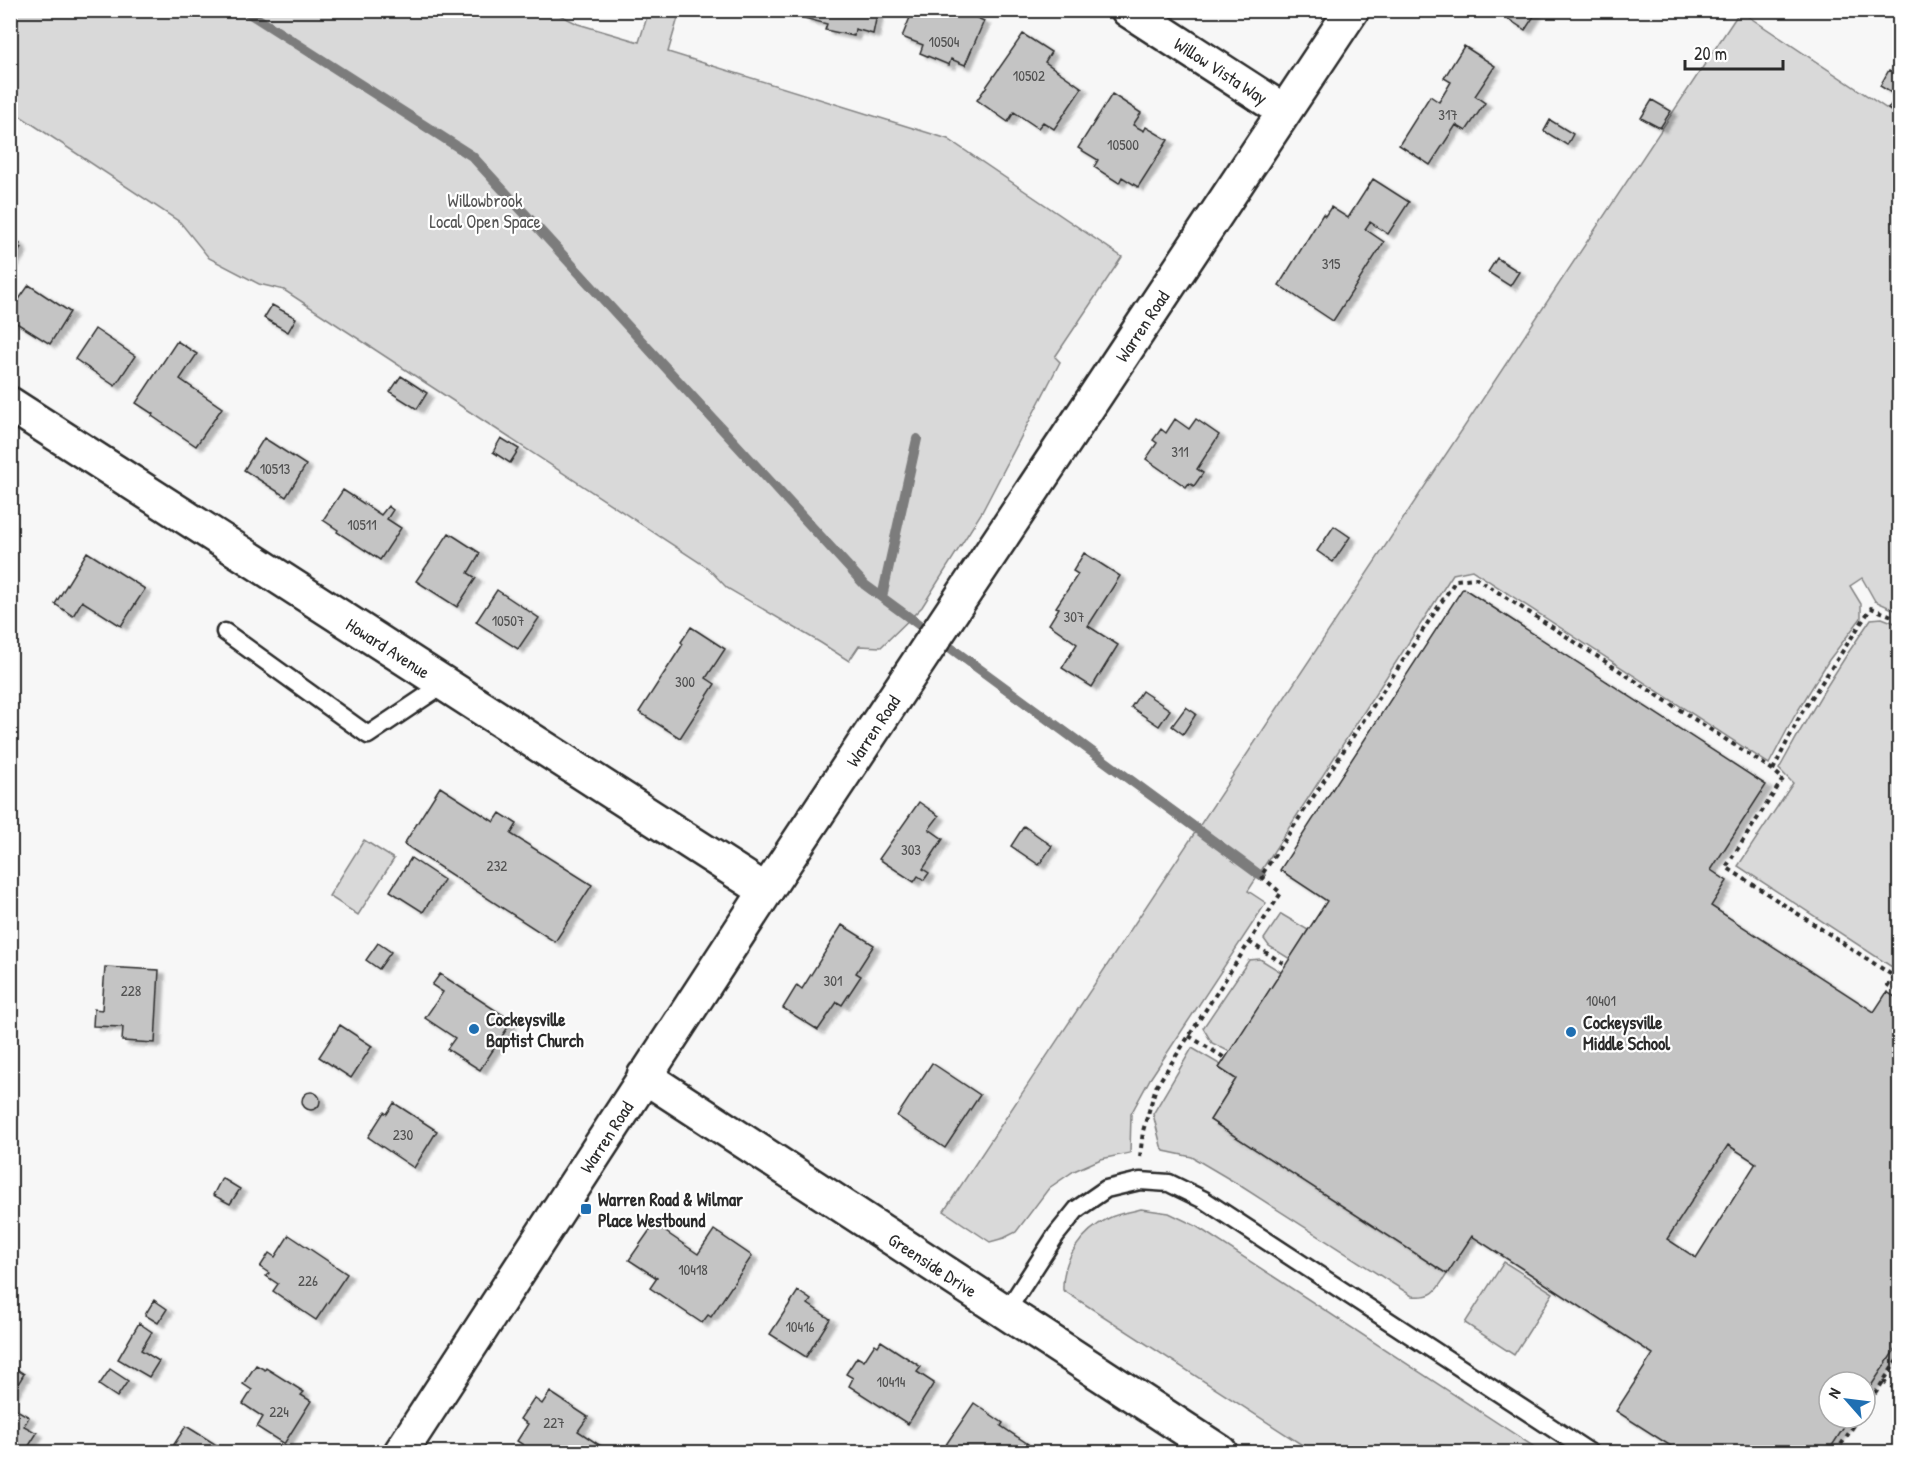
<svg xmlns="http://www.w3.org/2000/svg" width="1910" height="1463" font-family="'Patrick Hand',sans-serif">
<defs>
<filter id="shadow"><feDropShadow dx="6" dy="4" stdDeviation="1.5" flood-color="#0004"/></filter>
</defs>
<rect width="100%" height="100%" fill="#f7f7f7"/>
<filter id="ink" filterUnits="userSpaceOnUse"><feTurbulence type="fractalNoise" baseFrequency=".0167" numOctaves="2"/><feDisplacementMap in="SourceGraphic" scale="12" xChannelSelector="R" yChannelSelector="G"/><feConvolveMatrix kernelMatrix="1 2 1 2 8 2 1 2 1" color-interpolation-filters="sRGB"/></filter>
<g filter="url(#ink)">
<!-- green -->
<path fill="#d9d9d9" stroke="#828282" stroke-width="1.5" d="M10 11H552L578 24 639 42 649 11H680L668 52 948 139 1122 257 1055 357 1060 362 982 512 922 607 881 647 859 646 849 661 821 643 727 588 708 568 284 290 259 284 209 258 180 222 11 110Z
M1740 11 1899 117V612L1875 601 1862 578 1850 586 1861 604V618L1829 660 1794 717 1769 764 1472 570 1453 574 1248 891 1266 903 1150 1079 1131 1114 1130 1153 1101 1159 1074 1171 1049 1188 1016 1232 1004 1238 990 1242 944 1211Z
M1882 618 1900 625V965L1895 969 1738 866 1793 783 1779 769C1808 715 1836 669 1871 619Z
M364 840 394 859 358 915 329 896Z
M1281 914 1308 930 1290 959 1269 946 1264 939Z
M1260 959 1281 972 1230 1052 1212 1043 1203 1028 1249 960Z
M1192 1048 1221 1065 1219 1068 1236 1079 1210 1120 1447 1274C1436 1291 1434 1298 1412 1296L1236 1183 1192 1157 1164 1151 1161 1146 1153 1114Z
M1141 1209 1169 1213 1196 1226 1542 1452H1313L1063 1290C1062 1259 1081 1232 1109 1218 1118 1213 1131 1212 1141 1209Z
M1504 1262 1553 1293 1514 1355 1465 1323Z"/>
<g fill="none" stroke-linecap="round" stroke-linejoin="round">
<!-- stream -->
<path stroke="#7b7b7b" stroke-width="10" d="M244 10 472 156 865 585 1261 876
M882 597 917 439"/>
</g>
<!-- building -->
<path fill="#c4c4c4" stroke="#2b2b2b" stroke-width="1.5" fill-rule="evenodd" filter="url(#shadow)" d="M806 10H878L873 34 855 29 854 36 825 30 827 24 804 18Z
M913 10H960L984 21 965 65 951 59 949 65 920 53 923 45 902 37Z
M1495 10H1538L1525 30Z
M1023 34 1051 52 1045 62 1082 88 1054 129 1043 122 1038 128 1014 112 1008 122 977 100Z
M1464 46 1495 66 1475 96 1485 103 1466 131 1456 125 1430 165 1399 145 1430 96 1439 102 1451 82 1444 78Z
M1889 70 1900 76V84L1893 94 1880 86Z
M1900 91V116L1888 109Z
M1112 94 1141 113 1133 125 1144 131 1146 127 1168 140 1138 187 1122 177 1119 183 1094 167 1098 160 1078 148Z
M1652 100 1671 111 1660 128 1641 118Z
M1550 120 1573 134 1567 145 1544 131Z
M1373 179 1409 202 1388 234 1370 222 1365 229 1384 242 1333 321 1279 285 1323 214 1325 216 1331 207 1348 218Z
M10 238 20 244 18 246 21 248 10 265Z
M1497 258 1519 272 1510 286 1488 272Z
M29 285 70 312 50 344 10 319V312Z
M272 305 296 318 288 332 264 318Z
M95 329 135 356 115 386 75 359Z
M177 341 197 354 180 379 222 408 196 446 152 416 153 414 136 403Z
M401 376 427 393 417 409 390 392Z
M1175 419 1189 429 1196 419 1219 435 1197 469 1203 473 1194 486 1189 483 1186 487 1146 459 1157 443 1153 440 1161 429 1166 433Z
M264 438 306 465 286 497 244 470Z
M501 438 519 449 510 463 493 452Z
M343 490 381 515 388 506 393 510 387 519 401 528 380 560 337 532 338 530 323 520Z
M1334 526 1350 537 1333 562 1317 551Z
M449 533 480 553 468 573 476 578 457 607 416 581Z
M87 552 145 589 121 626 82 601 73 616 55 604Z
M1084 553 1120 576 1088 626 1118 645 1092 687 1062 668 1077 644 1049 624 1059 608 1056 607 1078 574 1073 571Z
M1463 588 1766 785 1711 870 1727 881 1711 906 1874 1012 1887 992 1900 1000V1342L1865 1395V1382H1829V1418H1850L1828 1452H1680L1616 1411 1653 1354 1472 1236 1447 1274 1210 1120 1236 1079 1219 1068 1327 901 1280 870ZM1728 1145 1756 1163 1696 1258 1667 1239Z
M497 590 539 618 518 649 476 622Z
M691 627 725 649 706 678 715 684 680 738 639 712 683 644 681 642Z
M1142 691 1170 710 1159 726 1131 707Z
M1186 707 1196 714 1183 734 1172 726Z
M440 787 494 822 500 813 517 824 511 834 592 885 555 942 404 844Z
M919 802 939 816 929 829 943 839 923 869 929 873 924 880 918 876 914 882 879 859Z
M1024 826 1052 846 1039 865 1011 846Z
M411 858 444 880 423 912 390 891Z
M842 925 874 945 856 973 861 976 842 1005 837 1002 818 1030 783 1008 797 985 802 989Z
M378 943 391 952 379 969 366 960Z
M105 967 159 970 155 1043 122 1041 123 1027 93 1026 94 1009 102 1010Z
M440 974 512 1021 480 1070 447 1049 455 1038 425 1018 443 992 432 985Z
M340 1025 372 1046 351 1078 319 1057Z
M932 1063 980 1095 945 1148 897 1116Z
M302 1101a9 9 0 1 1 18 0a9 9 0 1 1-18 0Z
M394 1103 437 1131 414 1168 368 1137 384 1112 387 1114Z
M222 1178 240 1189 230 1204 213 1195Z
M654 1224 698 1254 714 1230 752 1256 711 1317 708 1315 702 1323 650 1288 657 1278 629 1260Z
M289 1235 347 1274 316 1320 273 1291 278 1284 266 1276 269 1273 260 1267 269 1253 275 1257Z
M798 1291 811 1300 808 1304 830 1319 806 1357 770 1334Z
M154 1300 167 1309 158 1323 145 1315Z
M139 1323 152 1332 141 1350 159 1361 149 1377 118 1359Z
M881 1341 921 1367 917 1372 934 1383 908 1424 849 1386 853 1378 846 1374 857 1357 864 1361 875 1344 878 1346Z
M10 1365 24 1374 10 1397Z
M256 1365 265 1370 266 1368 304 1392 301 1395 311 1401 284 1444 257 1427 263 1417 243 1404 252 1390 243 1384Z
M110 1369 128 1381 117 1397 99 1385Z
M550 1392 588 1417 578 1431 610 1452H534L517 1441 528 1424 520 1419 534 1398 542 1404Z
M974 1403 1003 1423 1001 1426 1028 1444 1022 1452H941Z
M10 1406 29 1417 24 1426 37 1433 25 1452H10Z
M186 1426 228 1452H169Z"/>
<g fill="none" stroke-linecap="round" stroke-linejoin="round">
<defs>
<path id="service" d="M225 632 368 735 444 684
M1006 1312 1056 1235 1077 1209 1106 1189 1140 1181 1169 1183 1204 1200 1589 1452"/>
<g id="minor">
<path id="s1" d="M1128 10 1284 111"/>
<path id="s2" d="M10 404 766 891"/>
</g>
<g id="tertiary">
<path id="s3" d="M644 1076 1220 1452"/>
<path id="s4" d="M401 1452 766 891 1352 10"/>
</g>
</defs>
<!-- service casing -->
<use href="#service" stroke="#2b2b2b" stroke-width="21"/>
<!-- minor casing -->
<use href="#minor" stroke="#2b2b2b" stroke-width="38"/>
<!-- tertiary casing -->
<use href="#tertiary" stroke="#2b2b2b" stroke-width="38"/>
<!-- path -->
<path stroke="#2b2b2b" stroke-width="4" stroke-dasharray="4.5 4.5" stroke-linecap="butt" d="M1773 770 1801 714 1871 608 1900 619
M1249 942 1286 965
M1895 977 1900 971
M1189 1036 1225 1058
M1140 1157 1143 1131 1156 1087 1281 893 1261 876 1456 580 1476 578 1773 770 1783 779 1726 867 1895 977 1888 985 1900 993
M1883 1381 1900 1392
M1865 1409 1900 1356
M1836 1452 1859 1418"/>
<!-- service -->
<use href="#service" stroke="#fff" stroke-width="16"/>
<!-- minor -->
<use href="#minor" stroke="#fff" stroke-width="33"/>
<!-- tertiary -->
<use href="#tertiary" stroke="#fff" stroke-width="33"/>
</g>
</g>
<!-- markers -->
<g fill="#1f6fb2" stroke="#fff" stroke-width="2">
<circle cx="474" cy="1029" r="6"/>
<circle cx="1571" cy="1032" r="6"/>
<rect x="580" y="1203" width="12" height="12" rx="3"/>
</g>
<g text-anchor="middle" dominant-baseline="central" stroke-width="4.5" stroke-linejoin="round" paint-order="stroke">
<!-- number labels -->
<g font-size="15" fill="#515151">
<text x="944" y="41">10504</text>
<text x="1029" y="75">10502</text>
<text x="1448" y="114">317</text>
<text x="1123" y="144">10500</text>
<text x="1331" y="263">315</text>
<text x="1180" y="451">311</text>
<text x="275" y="468">10513</text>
<text x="362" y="524">10511</text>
<text x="1074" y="616">307</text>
<text x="508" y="620">10507</text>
<text x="685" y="681">300</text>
<text x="911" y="849">303</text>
<text x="497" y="865">232</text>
<text x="833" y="980">301</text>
<text x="131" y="990">228</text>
<text x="1601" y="1000">10401</text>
<text x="403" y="1134">230</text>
<text x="693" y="1269">10418</text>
<text x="308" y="1280">226</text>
<text x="800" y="1326">10416</text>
<text x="891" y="1381">10414</text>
<text x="279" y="1411">224</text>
<text x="554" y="1422">227</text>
</g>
<!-- street labels -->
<g font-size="18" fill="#2b2b2b" stroke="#fff">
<text stroke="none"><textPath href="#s1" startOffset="111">Willow Vista Way</textPath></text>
<text stroke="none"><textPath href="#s4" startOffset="1348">Warren Road</textPath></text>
<text stroke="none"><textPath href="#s2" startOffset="450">Howard Avenue</textPath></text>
<text stroke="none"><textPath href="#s4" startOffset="862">Warren Road</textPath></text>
<text stroke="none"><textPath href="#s4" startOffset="376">Warren Road</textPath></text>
<text stroke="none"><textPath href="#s3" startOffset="345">Greenside Drive</textPath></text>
</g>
<!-- park labels -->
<g font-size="18" fill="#565656" stroke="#fff">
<text x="485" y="200">Willowbrook<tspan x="485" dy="21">Local Open Space</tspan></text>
</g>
<!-- poi labels -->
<g font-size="18" font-weight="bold" fill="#2b2b2b" stroke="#fff" text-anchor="start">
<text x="486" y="1019">Cockeysville<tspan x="486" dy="21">Baptist Church</tspan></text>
<text x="1583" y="1022">Cockeysville<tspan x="1583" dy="21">Middle School</tspan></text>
<text x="598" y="1199">Warren Road &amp; Wilmar<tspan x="598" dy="21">Place Westbound</tspan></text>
</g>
</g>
<!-- margin -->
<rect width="1910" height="1463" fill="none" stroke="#fff" stroke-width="36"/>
<rect x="18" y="18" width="1874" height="1427" fill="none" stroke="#2b2b2b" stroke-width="2" filter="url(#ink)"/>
<!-- north arrow -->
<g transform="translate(1847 1400) rotate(298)"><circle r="28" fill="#ffffff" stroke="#aaaaaa" stroke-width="1.5"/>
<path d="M0-4.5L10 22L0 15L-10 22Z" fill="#1f6fb2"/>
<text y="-9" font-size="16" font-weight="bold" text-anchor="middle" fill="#2b2b2b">N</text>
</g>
<!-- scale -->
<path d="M1685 60v9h98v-9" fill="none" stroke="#2b2b2b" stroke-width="3"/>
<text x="1694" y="60" font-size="18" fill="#2b2b2b" stroke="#ffffff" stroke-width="4.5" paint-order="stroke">20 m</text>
</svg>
